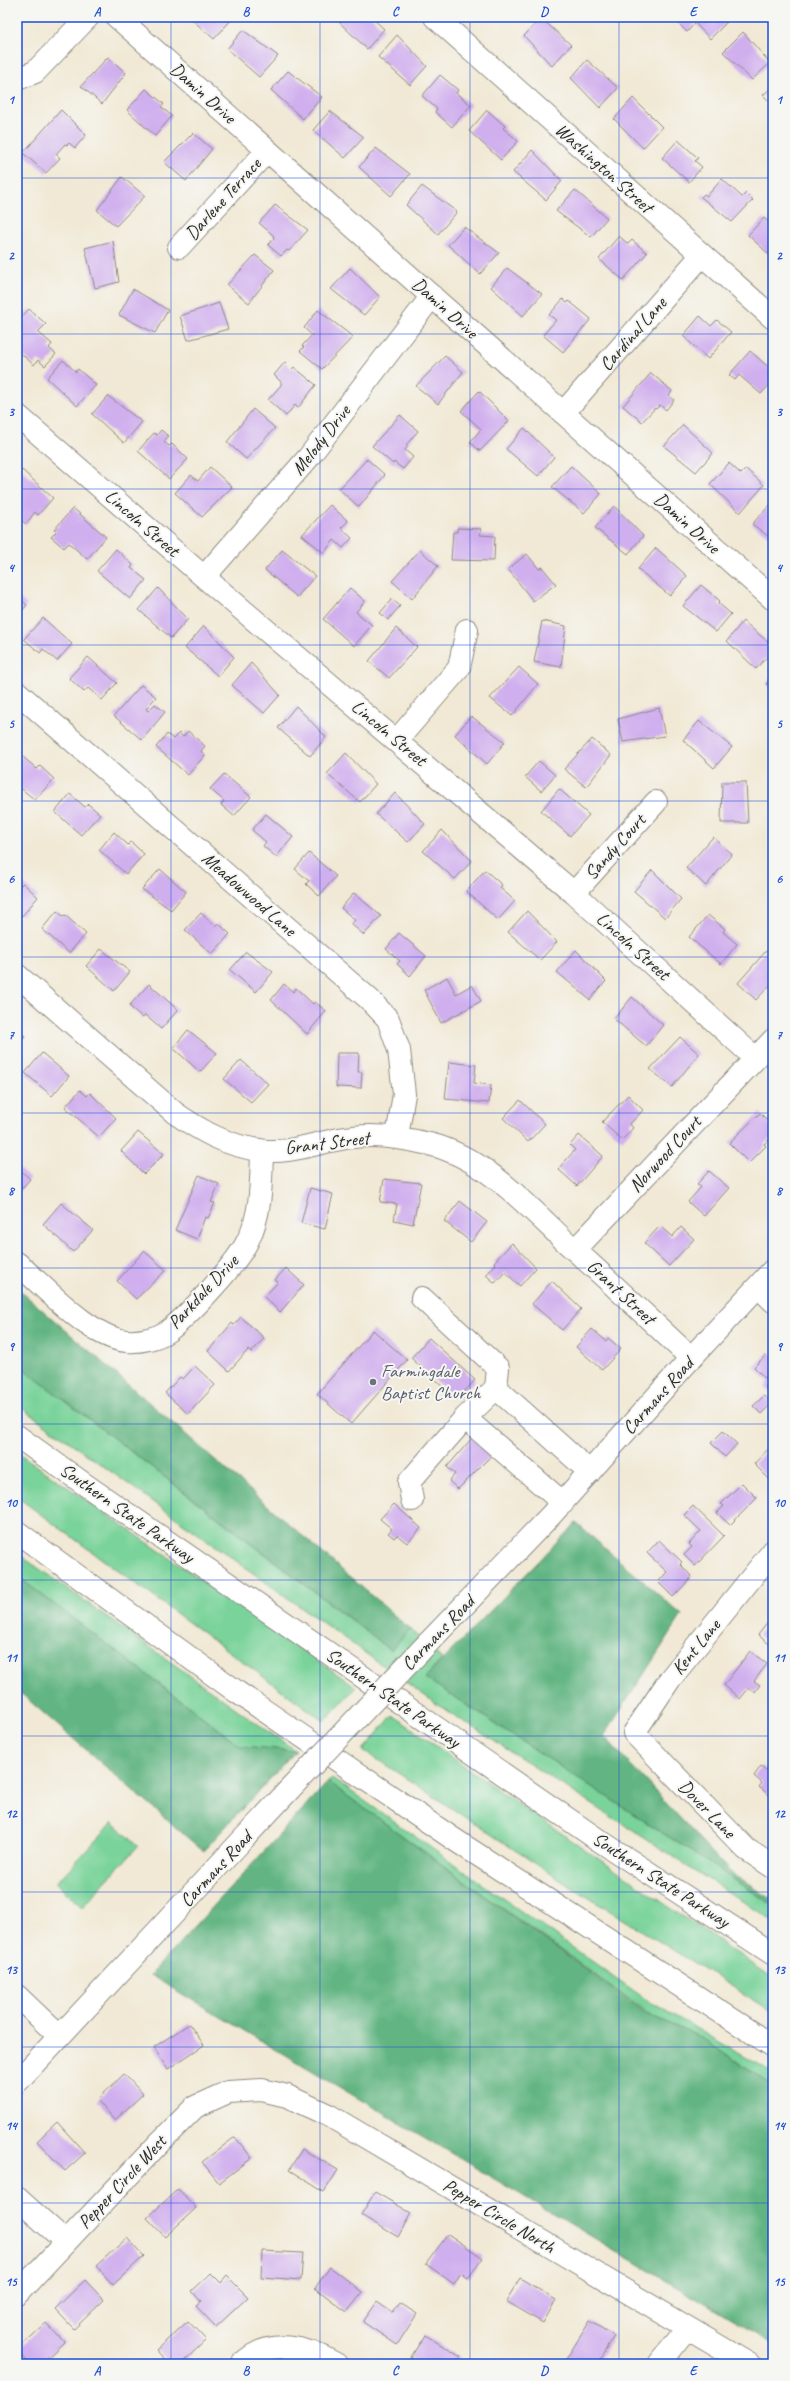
<svg xmlns="http://www.w3.org/2000/svg" width="790" height="2381" font-family="Caveat,sans-serif">
<rect width="100%" height="100%" fill="#f6f6f2"/>
<filter id="ink" filterUnits="userSpaceOnUse"><feTurbulence type="fractalNoise" baseFrequency=".025" numOctaves="2"/><feDisplacementMap in="SourceGraphic" scale="8" xChannelSelector="R" yChannelSelector="G"/><feConvolveMatrix kernelMatrix="1 2 1 2 8 2 1 2 1" color-interpolation-filters="sRGB"/></filter>
<filter id="wash" filterUnits="userSpaceOnUse"><feTurbulence type="fractalNoise" baseFrequency=".012" numOctaves="4" result="noise"/><feDisplacementMap in="SourceGraphic" scale="16" xChannelSelector="R" yChannelSelector="G"/><feGaussianBlur stdDeviation="0.9" result="paint"/><feColorMatrix in="noise" values="0 0 0 0 0 0 0 0 0 0 0 0 0 0 0 0 0 1.4 0 .05"/><feComposite in="paint" operator="in"/></filter>
<g filter="url(#wash)">
<rect width="100%" height="100%" fill="#f1e9d5"/>
<!-- green -->
<path fill="#79d39a" stroke="#527f62" d="M17 1364 390 1650 410 1629 442 1659 425 1678 773 1905V1921L435 1703 29 1413 17 1404Z
M17 1452 356 1687 324 1721 17 1497Z
M17 1553 296 1751 241 1746 17 1576Z
M393 1715 488 1783 773 1978V2012L565 1883 363 1750Z
M332 1778 647 2000 773 2073V2086L705 2040 649 2014 328 1782Z
M113 1822 138 1846 82 1907 56 1883Z"/>
<!-- forest -->
<path fill="#62b582" stroke="#467056" d="M17 1288 410 1629 391 1650 17 1364Z
M576 1523 682 1615 604 1736 730 1872 773 1900V1905L425 1678Z
M17 1576 241 1746 296 1751 203 1851 17 1690Z
M328 1782 644 2012 705 2040 773 2086V2344L150 1975Z"/>
<g id="blocks">
<!-- building -->
<path fill="#d0afee" d="M189 17H232L233 18 214 39Z
M338 17H371L384 29 367 49 336 19Z
M678 17H725L728 21 710 39 695 23 687 32 675 20Z
M541 18 571 45 552 66 524 36Z
M243 30 278 56 259 77 227 49Z
M743 32 770 63 752 80 723 52Z
M397 35 427 66 410 85 378 57Z
M108 57 126 73 102 104 81 86Z
M587 60 618 88 600 108 571 78Z
M288 71 322 97 303 119 271 90Z
M440 75 458 90 456 93 471 105 452 127 435 112 437 109 422 96Z
M773 86V105L763 95Z
M146 89 164 104 161 107 172 116 155 136 127 110Z
M633 98 662 127 643 148 614 119Z
M61 110 86 135 75 148 69 143 67 145 65 144 56 154 60 158 46 173 23 153Z
M487 110 505 126 503 128 518 141 501 160 469 131Z
M330 111 364 137 345 158 313 130Z
M193 133 212 149 186 181 164 162Z
M678 140 698 158 695 161 702 167 689 182 662 158Z
M376 148 410 174 391 196 359 167Z
M532 150 562 181 546 200 513 172Z
M122 177 145 196 116 226 97 210Z
M722 179 742 197 746 193 753 200 732 222 701 197 704 194 707 196Z
M422 186 457 212 438 234 406 205Z
M575 190 607 218 591 237 556 211Z
M275 205 308 230 289 251 287 250 281 256 268 245 274 238 273 235 259 223Z
M764 218 773 226V258L748 235Z
M464 227 499 253 480 274 448 245Z
M619 236 628 244 632 240 647 253 623 280 599 259Z
M113 241 119 282 95 288 85 248Z
M255 255 274 270 249 303 227 285Z
M350 268 380 297 364 315 331 289Z
M507 268 542 294 523 316 491 287Z
M133 289 168 310 155 333 119 315Z
M563 299 567 303 569 301 591 319 563 352 543 335 556 320 549 315Z
M219 303 228 329 188 340 180 316Z
M29 309 46 324 38 332 52 344 49 348 56 354 45 366 38 360 34 365 17 350V322Z
M318 310 353 337 322 369 300 351 304 347 302 346 312 335 304 328Z
M700 316 711 326 717 320 731 332 708 359 683 336Z
M750 351 773 371V381L761 394 739 375 735 380 729 375Z
M445 356 463 372 438 404 416 386Z
M63 360 76 372 78 369 96 385 77 406 47 378Z
M285 362 292 369 294 367 316 385 298 408 295 405 286 416 268 400 281 385V382L274 375Z
M651 373 672 391 669 396 674 400 666 410 660 405 656 409 655 408 642 422 623 406Z
M479 391 509 421 480 451 470 442 481 429 461 411Z
M108 396 142 422 124 443 92 414Z
M253 409 275 428 246 459 227 442Z
M400 415 418 431 406 445 408 446 405 450 413 457 403 469 394 462 393 464 372 446Z
M683 425 713 453 696 472 664 446Z
M524 428 554 457 538 476 506 449Z
M161 430 168 436 164 442 169 446 172 444 188 459 169 479 138 451 154 433 157 435Z
M367 459 385 475 359 507 339 489Z
M729 463 741 474 746 469 764 485 740 513 710 484Z
M571 466 601 494 584 513 552 487Z
M210 467 232 487 202 517 175 493 191 475 198 481Z
M22 470 53 498 38 515 35 512 26 524 17 517V507L20 504 17 502V476Z
M772 503 773 504V540L752 524Z
M330 505 348 521 341 528 352 538 343 548 334 540 324 553 302 535Z
M614 506 643 536 628 554 595 528Z
M73 508 106 537 87 559 69 543 64 548 51 537 56 532 54 530Z
M457 528 481 529 480 535 495 536 494 561 451 560 453 532H457Z
M656 548 687 576 670 596 638 569Z
M116 549 133 565 131 568 146 580 130 599 97 571Z
M282 550 315 576 297 597 265 570Z
M420 550 438 566 412 599 392 581Z
M527 554 539 569 542 567 556 584 533 601 508 569Z
M701 585 720 601 718 603 731 614 716 632 683 606Z
M158 588 188 619 171 638 139 610Z
M350 588 365 601 356 612 372 625 354 646 323 619Z
M17 596 27 605 17 617Z
M392 599 400 606 388 620 380 613Z
M43 618 72 644 57 661 43 649 40 653 24 639Z
M542 621 566 626 561 667 534 662Z
M743 621 773 646V650L756 669 727 641Z
M204 626 234 657 218 676 185 648Z
M396 628 417 647 389 678 369 661Z
M88 657 117 683 102 700 88 688 84 692 69 678Z
M251 663 280 695 264 713 232 685Z
M519 667 538 684 512 716 490 698Z
M773 675V689L766 684Z
M141 685 156 697 146 709 148 711 155 704 165 712 142 740 114 716Z
M296 706 326 737 310 756 278 728Z
M659 708 665 736 623 742 618 719Z
M471 716 505 742 487 764 455 735Z
M699 721 732 747 714 768 683 740Z
M188 731 205 746 201 751 205 755 188 775 156 747 167 734 173 739 179 733 183 737Z
M592 739 611 755 586 787 564 769Z
M346 753 376 784 360 802 327 774Z
M22 756 37 769 40 766 54 779 35 800 17 785V761Z
M539 761 555 775 541 791 525 777Z
M224 774 251 797 234 816 221 805 224 801 210 789Z
M722 782H746L748 823H721Z
M559 789 589 815 570 836 541 811Z
M395 793 425 824 408 842 376 814Z
M70 794 85 807 88 804 100 814 81 835 55 812Z
M266 814 293 837 276 857 263 846 266 842 252 830Z
M442 830 472 861 455 879 423 851Z
M114 832 128 845 131 842 144 854 126 874 99 850Z
M713 837 732 854 706 886 686 868Z
M309 853 336 876 319 896 306 884 309 881 295 869Z
M160 869 186 892 171 910 142 889Z
M485 870 502 885 500 888 515 901 498 920 466 891Z
M652 870 681 899 665 918 634 891Z
M17 882 21 885 23 883 38 897 22 916 17 911Z
M354 893 381 916 364 935 351 924 355 920 341 908Z
M57 911 63 916 65 915 86 934 69 953 42 929Z
M527 911 557 942 540 960 508 932Z
M201 913 215 926 218 923 230 934 212 954 185 930Z
M708 915 725 929 723 932 737 944 721 964 689 937Z
M399 933 426 956 410 976 397 964 400 961 386 949Z
M101 949 130 972 114 991 86 966Z
M576 950 606 981 590 1000 557 972Z
M766 951 773 957V986L771 984 756 1000 738 983Z
M246 952 273 972 256 992 230 970Z
M447 977 456 994 472 985 481 1001 441 1023 424 990Z
M149 984 178 1010 161 1029 145 1015 143 1018 129 1006Z
M284 984 293 992 296 988 313 1004 315 1002 326 1011 307 1034 271 1000Z
M632 997 663 1025 646 1046 614 1019Z
M17 1030 25 1036 17 1045Z
M188 1030 217 1053 200 1072 173 1048Z
M680 1037 699 1054 672 1087 650 1069Z
M42 1053 69 1076 52 1096 25 1073Z
M337 1053H359L358 1072H362L361 1088 336 1087Z
M241 1060 268 1084 251 1102 224 1079Z
M449 1062 476 1065 474 1083 491 1085 489 1103 445 1099Z
M80 1090 87 1096 90 1093 116 1118 99 1137 65 1107Z
M628 1095 643 1110 630 1124 633 1128 622 1140 602 1122Z
M520 1100 545 1124 528 1142 503 1118Z
M760 1113 773 1126V1136L764 1144 766 1146 749 1163 729 1143Z
M138 1132 164 1154 144 1174 121 1151Z
M579 1135 603 1156 577 1186 558 1169 575 1150 570 1145Z
M17 1167 30 1179 17 1194Z
M709 1171 729 1188 704 1216 688 1202 701 1187 697 1184Z
M199 1175 219 1184 211 1202 215 1203 208 1218 205 1217 197 1239 175 1230Z
M384 1179 421 1183 413 1224 394 1220 397 1204 380 1202Z
M310 1188 333 1194 325 1229 301 1223Z
M460 1201 487 1222 471 1242 444 1221Z
M61 1203 93 1230 73 1252 43 1224Z
M660 1226 672 1237 681 1227 694 1239 669 1266 644 1243Z
M512 1243 536 1268 520 1286 505 1272 495 1283 486 1275 496 1264 494 1262Z
M144 1251 166 1270 136 1299 117 1281Z
M286 1268 304 1285 280 1312 264 1297 278 1282 275 1280Z
M552 1281 581 1309 562 1330 532 1304Z
M241 1317 264 1338 251 1353 248 1350 229 1371 208 1351 232 1323 234 1325Z
M592 1329 606 1341 608 1338 621 1349 602 1370 576 1347Z
M373 1330 407 1360 351 1424 317 1394Z
M429 1338 475 1380 457 1400 411 1358Z
M769 1352 773 1355V1391L771 1393 765 1387 769 1382 754 1367Z
M195 1366 215 1385 188 1414 165 1393 180 1377 183 1379Z
M764 1396 772 1403 761 1414 753 1406Z
M723 1431 737 1444 725 1457 711 1443Z
M472 1438 492 1455 458 1489 449 1481 455 1474 447 1467Z
M773 1444V1474L769 1479 754 1464Z
M742 1483 757 1498 730 1525 717 1513 724 1506 721 1504Z
M394 1504 421 1528 407 1543 397 1535 394 1538 388 1533 392 1529 380 1519Z
M693 1506 724 1536 695 1566 684 1555 692 1547 689 1544 701 1531 684 1515Z
M659 1540 682 1562 680 1564 692 1577 673 1597 658 1582 667 1572 647 1553Z
M773 1616V1647L758 1635Z
M750 1651 767 1664 754 1681 760 1685 755 1692 749 1688 740 1699 724 1685Z
M761 1766 770 1773 773 1771V1798L759 1787 762 1783 754 1776Z
M189 2024 204 2045 168 2069 154 2047Z
M124 2074 143 2094 115 2120 97 2100Z
M57 2122 85 2153 65 2171 37 2141Z
M235 2137 252 2158 219 2183 202 2162Z
M302 2149 338 2170 324 2192 289 2170Z
M178 2189 196 2208 165 2237 147 2218Z
M375 2192 411 2213 398 2237 361 2215Z
M448 2234 483 2258 468 2278 461 2273 454 2284 426 2264Z
M127 2238 144 2256 113 2285 96 2266Z
M262 2251 303 2253 301 2280 261 2277Z
M330 2267 363 2292 347 2312 315 2288Z
M211 2273 221 2283 227 2276 248 2297 216 2327 196 2306 201 2302 192 2291Z
M520 2278 556 2300 543 2323 506 2301Z
M85 2280 104 2300 74 2329 55 2309Z
M377 2302 393 2313 400 2303 417 2314 397 2345 363 2322Z
M188 2321 206 2340 181 2364H169L156 2350Z
M590 2321 614 2336 597 2364H563Z
M46 2323 64 2342 41 2364H28L17 2350Z
M425 2335 461 2357 456 2364H422L411 2357Z"/>
</g>
</g>
<g filter="url(#ink)">
<use href="#blocks" fill-opacity="0" stroke="#8e8a80" stroke-width="1"/>
<g fill="none" stroke-linecap="round" stroke-linejoin="round">
<defs>
<path id="minor" d="M117 17 773 599
M435 17 773 318
M17 79 35 72 88 17
M179 247 267 151
M563 413 702 255
M17 415 204 577 574 893 755 1058
M204 577 308 458 432 296
M17 692 370 1000 388 1019 399 1050 404 1094 397 1137
M397 740 459 668 467 630
M574 893 656 802
M17 975 175 1113C201 1131 227 1146 260 1150 291 1155 322 1140 353 1137 378 1134 404 1138 429 1144 484 1157 528 1206 568 1244 610 1281 650 1320 691 1358
M575 1250 773 1040
M17 1263C44 1286 91 1339 127 1341 140 1342 158 1338 168 1331 189 1315 237 1264 248 1240 262 1212 261 1181 262 1151
M758 1286 773 1301
M496 1388 590 1472
M465 1418 563 1503
M412 1500 409 1482 465 1418 496 1388 498 1368 422 1298
M773 1551 670 1679 634 1733 746 1849 773 1867
M427 1644 552 1514 691 1358 773 1270
M17 1996 59 2036
M17 2082 288 1791
M17 2198 66 2242
M17 2294 160 2142 195 2107 228 2092 262 2090 287 2096 330 2116 749 2364
M242 2364C269 2337 307 2347 336 2364
M659 2364 688 2328"/>
<path id="highway" d="M17 1436 87 1486 597 1839 773 1954
M17 1532 237 1692 455 1840 773 2046"/>
</defs>
<!-- minor casing -->
<use href="#minor" stroke="#8e8a80" stroke-width="24"/>
<!-- highway casing -->
<use href="#highway" stroke="#8e8a80" stroke-width="24"/>
<!-- minor -->
<use href="#minor" stroke="#fff" stroke-width="22"/>
<!-- highway -->
<use href="#highway" stroke="#fff" stroke-width="22"/>
<defs>
<path id="minor-bridge" d="M288 1791 427 1644"/>
</defs>
<!-- minor-bridge casing -->
<use href="#minor-bridge" stroke="#8e8a80" stroke-width="24" stroke-linecap="butt"/>
<!-- minor-bridge -->
<use href="#minor-bridge" stroke="#fff" stroke-width="22"/>
</g>
</g>
<!-- grid -->
<path fill="none" stroke="#1d4ed8" stroke-width="1" stroke-opacity="0.55" d="M171 17V2364M320 17V2364M470 17V2364M619 17V2364M17 178H773M17 334H773M17 489H773M17 645H773M17 801H773M17 957H773M17 1113H773M17 1268H773M17 1424H773M17 1580H773M17 1736H773M17 1892H773M17 2047H773M17 2203H773"/>
<!-- markers -->
<circle fill="#6b7280" stroke="#f6f6f2" stroke-width="1.5" cx="373" cy="1382" r="4"/>
<g text-anchor="middle" dominant-baseline="central" stroke-width="4" stroke-linejoin="round" paint-order="stroke">
<!-- street labels -->
<g font-size="19" fill="#2b2b2b" stroke="#f6f6f2">
<text transform="translate(203 93) rotate(42)">Damin Drive</text>
<text transform="translate(604 168) rotate(42)">Washington Street</text>
<text transform="translate(223 199) rotate(-48)">Darlene Terrace</text>
<text transform="translate(445 308) rotate(42)">Damin Drive</text>
<text transform="translate(633 334) rotate(-49)">Cardinal Lane</text>
<text transform="translate(321 440) rotate(-52)">Melody Drive</text>
<text transform="translate(142 523) rotate(41)">Lincoln Street</text>
<text transform="translate(687 523) rotate(42)">Damin Drive</text>
<text transform="translate(389 733) rotate(40)">Lincoln Street</text>
<text transform="translate(615 847) rotate(-48)">Sandy Court</text>
<text transform="translate(249 894) rotate(41)">Meadowwood Lane</text>
<text transform="translate(633 946) rotate(42)">Lincoln Street</text>
<text transform="translate(327 1143) rotate(-7)">Grant Street</text>
<text transform="translate(665 1154) rotate(-47)">Norwood Court</text>
<text transform="translate(203 1292) rotate(-47)">Parkdale Drive</text>
<text transform="translate(621 1292) rotate(43)">Grant Street</text>
<text transform="translate(658 1396) rotate(-48)">Carmans Road</text>
<text transform="translate(127 1513) rotate(35)">Southern State Parkway</text>
<text transform="translate(438 1633) rotate(-46)">Carmans Road</text>
<text transform="translate(696 1647) rotate(-51)">Kent Lane</text>
<text transform="translate(393 1698) rotate(35)">Southern State Parkway</text>
<text transform="translate(707 1809) rotate(46)">Dover Lane</text>
<text transform="translate(216 1869) rotate(-47)">Carmans Road</text>
<text transform="translate(661 1880) rotate(33)">Southern State Parkway</text>
<text transform="translate(122 2182) rotate(-47)">Pepper Circle West</text>
<text transform="translate(499 2216) rotate(31)">Pepper Circle North</text>
</g>
<!-- worship labels -->
<g font-size="19" fill="#5b616d" stroke="#f6f6f2" text-anchor="start">
<text x="381" y="1371">Farmingdale<tspan x="381" dy="22">Baptist Church</tspan></text>
</g>
</g>
<!-- margin -->
<rect width="790" height="2381" fill="none" stroke="#f6f6f2" stroke-width="44"/>
<rect x="22" y="22" width="746" height="2337" fill="none" stroke="#1d4ed8" stroke-width="1.5"/>
<g font-size="13" text-anchor="middle" font-weight="bold" fill="#1d4ed8">
<text x="97" y="16">A</text>
<text x="246" y="16">B</text>
<text x="395" y="16">C</text>
<text x="544" y="16">D</text>
<text x="693" y="16">E</text>
<text x="11" y="104">1</text>
<text x="779" y="104">1</text>
<text x="11" y="260">2</text>
<text x="779" y="260">2</text>
<text x="11" y="416">3</text>
<text x="779" y="416">3</text>
<text x="11" y="572">4</text>
<text x="779" y="572">4</text>
<text x="11" y="728">5</text>
<text x="779" y="728">5</text>
<text x="11" y="883">6</text>
<text x="779" y="883">6</text>
<text x="11" y="1039">7</text>
<text x="779" y="1039">7</text>
<text x="11" y="1195">8</text>
<text x="779" y="1195">8</text>
<text x="11" y="1351">9</text>
<text x="779" y="1351">9</text>
<text x="11" y="1507">10</text>
<text x="779" y="1507">10</text>
<text x="11" y="1662">11</text>
<text x="779" y="1662">11</text>
<text x="11" y="1818">12</text>
<text x="779" y="1818">12</text>
<text x="11" y="1974">13</text>
<text x="779" y="1974">13</text>
<text x="11" y="2130">14</text>
<text x="779" y="2130">14</text>
<text x="11" y="2286">15</text>
<text x="779" y="2286">15</text>
<text x="97" y="2375">A</text>
<text x="246" y="2375">B</text>
<text x="395" y="2375">C</text>
<text x="544" y="2375">D</text>
<text x="693" y="2375">E</text>
</g>
</svg>
